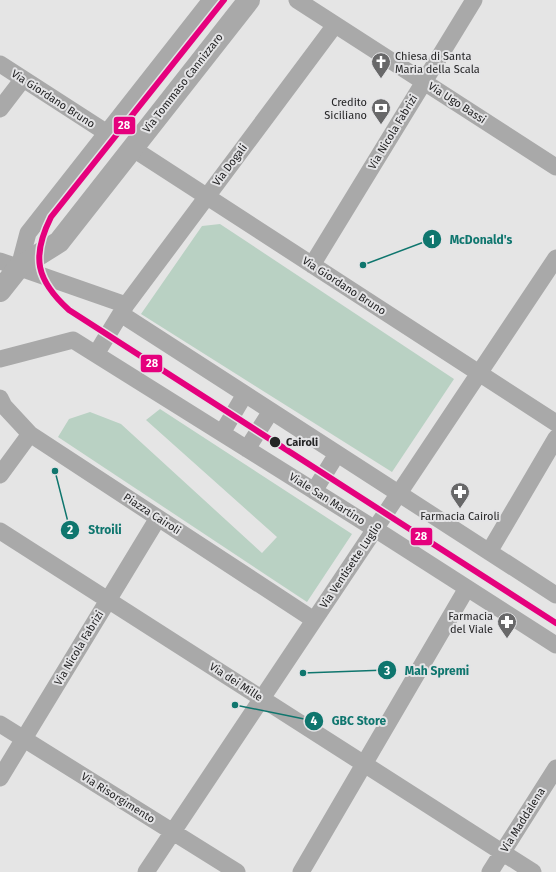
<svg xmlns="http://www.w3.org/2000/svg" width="556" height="872" font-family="'Fira Sans',sans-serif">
<rect width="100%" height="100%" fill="#e5e5e5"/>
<!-- green -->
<path fill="#b9d1c3" d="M220 224 454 379 392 472 141 314 202 226Z
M160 409 352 534 307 602 58 437 69 419 90 412 121 424 262 553 277 537 146 420Z"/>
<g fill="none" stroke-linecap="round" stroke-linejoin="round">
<!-- street -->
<path stroke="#a9a9a9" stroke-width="17" d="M297 0 556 167
M0 64 107 133
M0 109 23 79
M132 148 556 423
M0 261 126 305
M312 265 474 0
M19 267 28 233 211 0
M121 314 556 595
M96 354 126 305 335 25
M0 359 73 340 375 529 556 645
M0 398 4 406 30 434 314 620
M222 433 245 394
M247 449 271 411
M0 475 30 434
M314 491 337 454
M0 531 533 872
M489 552 556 438
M0 724 237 872
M0 778 158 518
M146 872 556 258
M301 872 467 588
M490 872 556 768"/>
<!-- secondary -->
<path stroke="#a9a9a9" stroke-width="22" d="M0 291 19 267 59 242 249 0"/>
<defs>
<path id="tram-1" d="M224 0 51 217C31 257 36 280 69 310L556 623"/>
</defs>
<!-- tram-1 casing -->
<use href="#tram-1" stroke="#e4e4e6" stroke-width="9"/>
<!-- tram-1 -->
<use href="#tram-1" stroke="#e5007d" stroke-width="6"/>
</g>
<!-- icons -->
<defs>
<symbol id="church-pin" viewBox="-11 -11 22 30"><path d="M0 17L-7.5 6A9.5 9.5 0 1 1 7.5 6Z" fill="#686869" stroke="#e4e4e6"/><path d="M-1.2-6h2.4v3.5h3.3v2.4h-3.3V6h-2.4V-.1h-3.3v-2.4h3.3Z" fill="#fff"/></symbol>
<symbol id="bank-pin" viewBox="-11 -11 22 30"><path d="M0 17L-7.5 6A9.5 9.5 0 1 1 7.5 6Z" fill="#686869" stroke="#e4e4e6"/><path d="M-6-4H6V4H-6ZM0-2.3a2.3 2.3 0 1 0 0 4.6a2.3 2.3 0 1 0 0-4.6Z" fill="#fff"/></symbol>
<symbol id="pharmacy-pin" viewBox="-11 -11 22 30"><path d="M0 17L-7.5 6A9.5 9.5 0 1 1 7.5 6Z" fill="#686869" stroke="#e4e4e6"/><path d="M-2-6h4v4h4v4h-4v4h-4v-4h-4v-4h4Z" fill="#fff"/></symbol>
</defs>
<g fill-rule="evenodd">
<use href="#church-pin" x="370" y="51" width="22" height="30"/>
<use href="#bank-pin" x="370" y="97" width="22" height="30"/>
<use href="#pharmacy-pin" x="449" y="481" width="22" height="30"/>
<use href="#pharmacy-pin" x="496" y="611" width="22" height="30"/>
</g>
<!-- markers -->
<circle fill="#252526" stroke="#e4e4e6" stroke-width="1.5" cx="275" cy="442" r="6"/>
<g text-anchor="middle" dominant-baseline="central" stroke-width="4" stroke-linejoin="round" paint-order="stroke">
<!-- poi labels -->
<g font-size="11" fill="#252526" stroke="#e4e4e6" text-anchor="end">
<text x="395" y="56" text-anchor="start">Chiesa di Santa<tspan x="395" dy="13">Maria della Scala</tspan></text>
<text x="367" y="102">Credito<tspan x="367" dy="13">Siciliano</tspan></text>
<text x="460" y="516" text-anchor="middle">Farmacia Cairoli</text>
<text x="493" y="616">Farmacia<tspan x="493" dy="13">del Viale</tspan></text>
</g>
<!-- street labels -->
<g font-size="11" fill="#252526" stroke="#e4e4e6">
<text transform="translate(183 83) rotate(-52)">Via Tommaso Cannizzaro</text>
<text transform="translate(53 99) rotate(33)">Via Giordano Bruno</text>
<text transform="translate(457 103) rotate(33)">Via Ugo Bassi</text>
<text transform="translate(393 132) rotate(-59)">Via Nicola Fabrizi</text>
<text transform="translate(230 165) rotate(-53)">Via Dogali</text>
<text transform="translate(344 286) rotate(33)">Via Giordano Bruno</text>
<text transform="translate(327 499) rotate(32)">Viale San Martino</text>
<text transform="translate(152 514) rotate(33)">Piazza Cairoli</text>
<text transform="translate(351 565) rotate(-56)">Via Ventisette Luglio</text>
<text transform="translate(79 648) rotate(-59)">Via Nicola Fabrizi</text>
<text transform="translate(236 682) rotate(33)">Via dei Mille</text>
<text transform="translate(118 798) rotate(32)">Via Risorgimento</text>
<text transform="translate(523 820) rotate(-58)">Via Maddalena</text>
</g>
<!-- stop labels -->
<g font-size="11" font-weight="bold" fill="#252526" stroke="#e4e4e6" text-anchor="start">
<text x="286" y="442">Cairoli</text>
</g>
</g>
<!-- callouts -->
<path fill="none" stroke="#0f766e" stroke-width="1.5" d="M363 265L432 239M55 471L70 530M303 673L387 670M235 705L314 721"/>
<g fill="#0f766e" stroke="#e4e4e6" stroke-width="1.5">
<circle cx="363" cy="265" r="4"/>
<circle cx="55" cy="471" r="4"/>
<circle cx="303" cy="673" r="4"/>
<circle cx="235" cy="705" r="4"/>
<circle cx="432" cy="239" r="10"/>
<circle cx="70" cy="530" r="10"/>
<circle cx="387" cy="670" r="10"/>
<circle cx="314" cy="721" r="10"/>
</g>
<g font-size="12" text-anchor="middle" font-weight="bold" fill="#fff">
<text x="432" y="244">1</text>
<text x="70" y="534">2</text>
<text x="387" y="675">3</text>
<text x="314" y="725">4</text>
</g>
<g font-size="12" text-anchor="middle" font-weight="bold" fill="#0f766e" stroke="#e4e4e6" stroke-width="4" stroke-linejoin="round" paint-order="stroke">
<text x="481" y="244">McDonald's</text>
<text x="105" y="534">Stroili</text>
<text x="437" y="675">Mah Spremi</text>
<text x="359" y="725">GBC Store</text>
</g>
<g stroke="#e4e4e6" stroke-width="1.5">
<rect x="113" y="116" width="23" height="19" rx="4" fill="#e5007d"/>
<rect x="140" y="354" width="23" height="19" rx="4" fill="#e5007d"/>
<rect x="410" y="527" width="23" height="19" rx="4" fill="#e5007d"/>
</g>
<g font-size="11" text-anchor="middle" font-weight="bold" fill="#fff">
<text x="124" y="129">28</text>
<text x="152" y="367">28</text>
<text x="421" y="540">28</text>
</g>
</svg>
